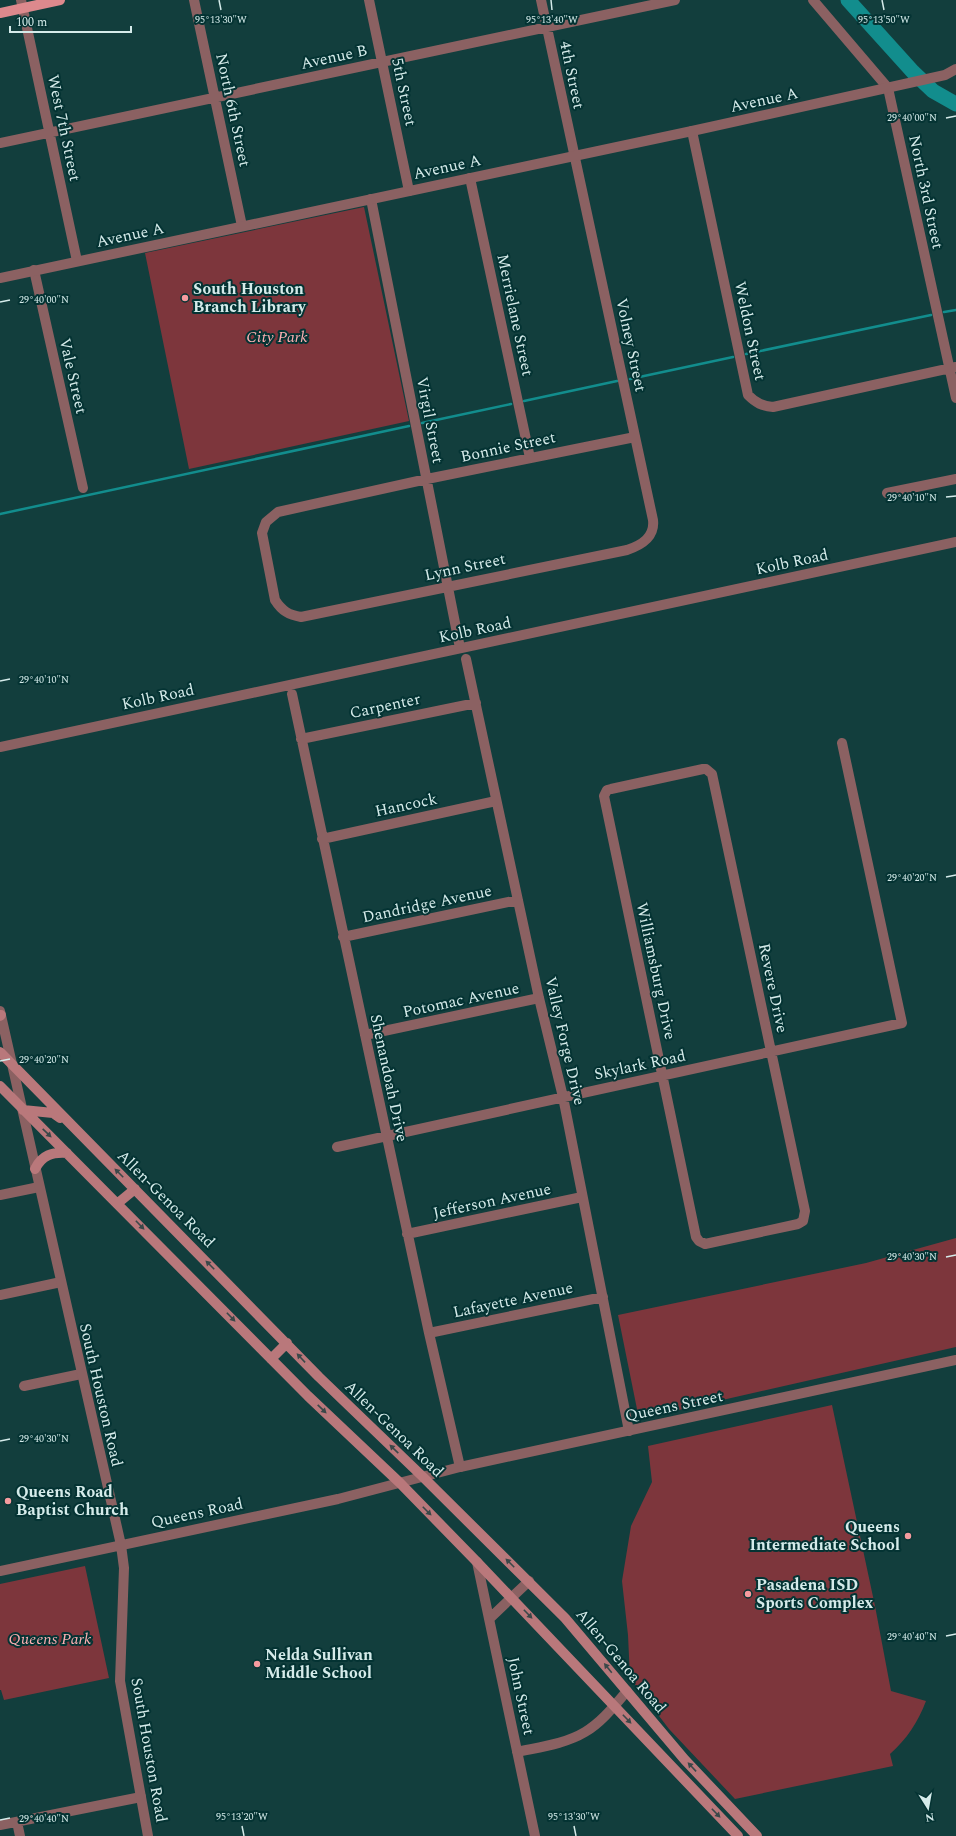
<svg xmlns="http://www.w3.org/2000/svg" width="956" height="1836" font-family="Spectral,serif">
<rect width="100%" height="100%" fill="#123e3d"/>
<!-- green -->
<path fill="#7d363c" d="M364 207 409 421 189 469 145 253Z
M956 1238V1347L639 1419 618 1315 866 1263Z
M832 1405 875 1606 891 1691 926 1701C918 1722 907 1739 890 1754L893 1766 735 1799 669 1729 630 1678 628 1635 622 1581 631 1526 652 1482 648 1446Z
M85 1566 109 1678 4 1700 1 1690H0V1584Z"/>
<g fill="none" stroke-linecap="round" stroke-linejoin="round">
<!-- stream -->
<path stroke="#128d8d" stroke-width="2.5" d="M944 312 956 310
M746 354 931 315
M630 379 733 357
M524 401 617 381
M422 423 511 404
M0 514 409 426"/>
<!-- river -->
<path stroke="#128d8d" stroke-width="15" d="M848 0 913 72 933 91 956 104"/>
<!-- minor -->
<path stroke="#8b6162" stroke-width="10" d="M21 0 77 261
M194 0 242 226
M369 0 409 191
M541 0 653 520C655 537 642 545 627 550L301 617C289 615 282 611 275 600L262 533 266 522 278 512 427 479 635 437
M813 0 888 88 956 398
M692 131 748 395C756 403 762 406 773 407L956 367
M0 143 675 0
M470 178 530 458
M371 199 460 648
M34 270 83 488
M887 493 956 479
M466 659 539 998 563 1097 629 1431
M292 694 429 1333 460 1467
M301 739 476 703
M0 747 956 542
M703 769H706L712 774 805 1211 803 1221 798 1224 705 1244 699 1241 696 1237 604 796 607 790 611 789Z
M322 839 496 801
M343 937 518 900
M365 1035 539 998
M337 1147 902 1023 842 743
M0 1195 39 1187
M407 1234 582 1197
M0 1295 61 1282
M429 1333 603 1297
M24 1386 81 1374
M477 1562 535 1836
M489 1619 529 1581
M517 1752C540 1747 565 1744 585 1732 602 1722 615 1705 627 1691
M17 1822 20 1836
M0 1825 141 1797"/>
<!-- tertiary -->
<path stroke="#8b6162" stroke-width="10" d="M0 278 692 131 945 75 956 69
M0 1011 121 1545 124 1568 120 1681 148 1836
M0 1571 338 1499 460 1467 956 1360"/>
<!-- secondary -->
<path stroke="#b9787b" stroke-width="10" d="M0 1016 1 1015
M0 1052 319 1377 422 1476 565 1618 685 1760 757 1836
M0 1086 308 1396 400 1483 477 1562 738 1836
M23 1110 53 1113 60 1118
M35 1169C42 1155 52 1152 67 1153
M118 1203 135 1189
M271 1359 287 1343"/>
<!-- primary -->
<path stroke="#dd898d" stroke-width="10" d="M0 13 60 0"/>
</g>
<!-- one-way arrows -->
<defs><path id="oneway-solid" d="M-6-.8H1V-3.2L6.5 0L1 3.2V.8H-6Z"/></defs>
<g fill="#3a4849">
<use href="#oneway-solid" transform="translate(47 1133) rotate(44)"/>
<use href="#oneway-solid" transform="translate(119 1173) rotate(-135)"/>
<use href="#oneway-solid" transform="translate(140 1225) rotate(46)"/>
<use href="#oneway-solid" transform="translate(210 1265) rotate(-135)"/>
<use href="#oneway-solid" transform="translate(231 1317) rotate(46)"/>
<use href="#oneway-solid" transform="translate(301 1358) rotate(-133)"/>
<use href="#oneway-solid" transform="translate(322 1409) rotate(44)"/>
<use href="#oneway-solid" transform="translate(394 1449) rotate(-136)"/>
<use href="#oneway-solid" transform="translate(427 1511) rotate(45)"/>
<use href="#oneway-solid" transform="translate(510 1563) rotate(-135)"/>
<use href="#oneway-solid" transform="translate(528 1614) rotate(46)"/>
<use href="#oneway-solid" transform="translate(608 1668) rotate(-129)"/>
<use href="#oneway-solid" transform="translate(627 1719) rotate(46)"/>
<use href="#oneway-solid" transform="translate(692 1767) rotate(-133)"/>
<use href="#oneway-solid" transform="translate(716 1813) rotate(46)"/>
</g>
<!-- ticks -->
<path fill="none" stroke="#d5ebea" stroke-width="1.5" d="M219 0 221 10M551 0 552 10M882 0 884 10M946 118 956 116M0 302 10 300M946 497 956 496M0 681 10 679M946 877 956 875M0 1061 10 1059M946 1257 956 1255M0 1441 10 1439M946 1636 956 1634M0 1820 10 1818M242 1826 244 1836M574 1826 576 1836"/>
<!-- markers -->
<g fill="#f59b9f" stroke="#043333" stroke-width="1.5">
<circle cx="185" cy="298" r="4"/>
<circle cx="8" cy="1501" r="4"/>
<circle cx="908" cy="1536" r="4"/>
<circle cx="748" cy="1594" r="4"/>
<circle cx="257" cy="1664" r="4"/>
</g>
<g text-anchor="middle" dominant-baseline="central" stroke-width="4" stroke-linejoin="round" paint-order="stroke">
<!-- street labels -->
<g font-size="16" fill="#d5ebea" stroke="#043333">
<text transform="translate(334 57) rotate(-12)">Avenue B</text>
<text transform="translate(572 75) rotate(78)">4th Street</text>
<text transform="translate(404 92) rotate(78)">5th Street</text>
<text transform="translate(764 100) rotate(-12)">Avenue A</text>
<text transform="translate(233 110) rotate(78)">North 6th Street</text>
<text transform="translate(64 128) rotate(78)">West 7th Street</text>
<text transform="translate(447 167) rotate(-12)">Avenue A</text>
<text transform="translate(926 192) rotate(78)">North 3rd Street</text>
<text transform="translate(130 235) rotate(-12)">Avenue A</text>
<text transform="translate(515 315) rotate(78)">Merrielane Street</text>
<text transform="translate(750 331) rotate(78)">Weldon Street</text>
<text transform="translate(631 345) rotate(78)">Volney Street</text>
<text transform="translate(73 376) rotate(77)">Vale Street</text>
<text transform="translate(430 420) rotate(79)">Virgil Street</text>
<text transform="translate(508 447) rotate(-12)">Bonnie Street</text>
<text transform="translate(792 562) rotate(-12)">Kolb Road</text>
<text transform="translate(465 567) rotate(-12)">Lynn Street</text>
<text transform="translate(475 630) rotate(-12)">Kolb Road</text>
<text transform="translate(158 697) rotate(-12)">Kolb Road</text>
<text transform="translate(385 706) rotate(-12)">Carpenter</text>
<text transform="translate(406 805) rotate(-12)">Hancock</text>
<text transform="translate(427 904) rotate(-12)">Dandridge Avenue</text>
<text transform="translate(656 971) rotate(78)">Williamsburg Drive</text>
<text transform="translate(773 988) rotate(78)">Revere Drive</text>
<text transform="translate(461 1000) rotate(-12)">Potomac Avenue</text>
<text transform="translate(565 1041) rotate(77)">Valley Forge Drive</text>
<text transform="translate(640 1065) rotate(-12)">Skylark Road</text>
<text transform="translate(389 1078) rotate(78)">Shenandoah Drive</text>
<text transform="translate(166 1199) rotate(45)">Allen-Genoa Road</text>
<text transform="translate(492 1201) rotate(-12)">Jefferson Avenue</text>
<text transform="translate(513 1300) rotate(-12)">Lafayette Avenue</text>
<text transform="translate(101 1395) rotate(77)">South Houston Road</text>
<text transform="translate(674 1406) rotate(-12)">Queens Street</text>
<text transform="translate(394 1429) rotate(44)">Allen-Genoa Road</text>
<text transform="translate(197 1513) rotate(-12)">Queens Road</text>
<text transform="translate(621 1661) rotate(50)">Allen-Genoa Road</text>
<text transform="translate(521 1696) rotate(78)">John Street</text>
<text transform="translate(149 1750) rotate(80)">South Houston Road</text>
</g>
<!-- poi labels -->
<g font-size="16" font-weight="bold" fill="#d5ebea" stroke="#043333" text-anchor="start">
<text x="193" y="289">South Houston<tspan x="193" dy="18">Branch Library</tspan></text>
<text x="16" y="1492">Queens Road<tspan x="16" dy="18">Baptist Church</tspan></text>
<text x="900" y="1527" text-anchor="end">Queens<tspan x="900" dy="18">Intermediate School</tspan></text>
<text x="756" y="1585">Pasadena ISD<tspan x="756" dy="18">Sports Complex</tspan></text>
<text x="265" y="1655">Nelda Sullivan<tspan x="265" dy="18">Middle School</tspan></text>
</g>
<!-- park labels -->
<g font-size="16" font-style="italic" fill="#fdb0b3" stroke="#043333">
<text x="277" y="337">City Park</text>
<text x="50" y="1639">Queens Park</text>
</g>
</g>
<g font-size="10" text-anchor="middle" fill="#d5ebea" stroke="#043333" stroke-width="4" stroke-linejoin="round" paint-order="stroke">
<text x="221" y="23">95°13'30"W</text>
<text x="552" y="23">95°13'40"W</text>
<text x="884" y="23">95°13'50"W</text>
<text x="912" y="121">29°40'00"N</text>
<text x="44" y="303">29°40'00"N</text>
<text x="912" y="501">29°40'10"N</text>
<text x="44" y="683">29°40'10"N</text>
<text x="912" y="881">29°40'20"N</text>
<text x="44" y="1063">29°40'20"N</text>
<text x="912" y="1260">29°40'30"N</text>
<text x="44" y="1442">29°40'30"N</text>
<text x="912" y="1640">29°40'40"N</text>
<text x="242" y="1820">95°13'20"W</text>
<text x="574" y="1820">95°13'30"W</text>
<text x="44" y="1822">29°40'40"N</text>
</g>
<!-- north arrow -->
<g transform="translate(928 1808) rotate(169)" stroke="#043333" stroke-width="3" paint-order="stroke">
<path d="M0-3L7 15L0 10L-7 15Z" fill="#d5ebea"/>
<text y="-6" font-size="11" font-weight="bold" text-anchor="middle" fill="#d5ebea">N</text>
</g>
<!-- scale -->
<path d="M10 26v6h121v-6" fill="none" stroke="#d5ebea" stroke-width="2"/>
<text x="16" y="26" font-size="12" fill="#d5ebea" stroke="#043333" stroke-width="3" paint-order="stroke">100 m</text>
</svg>
